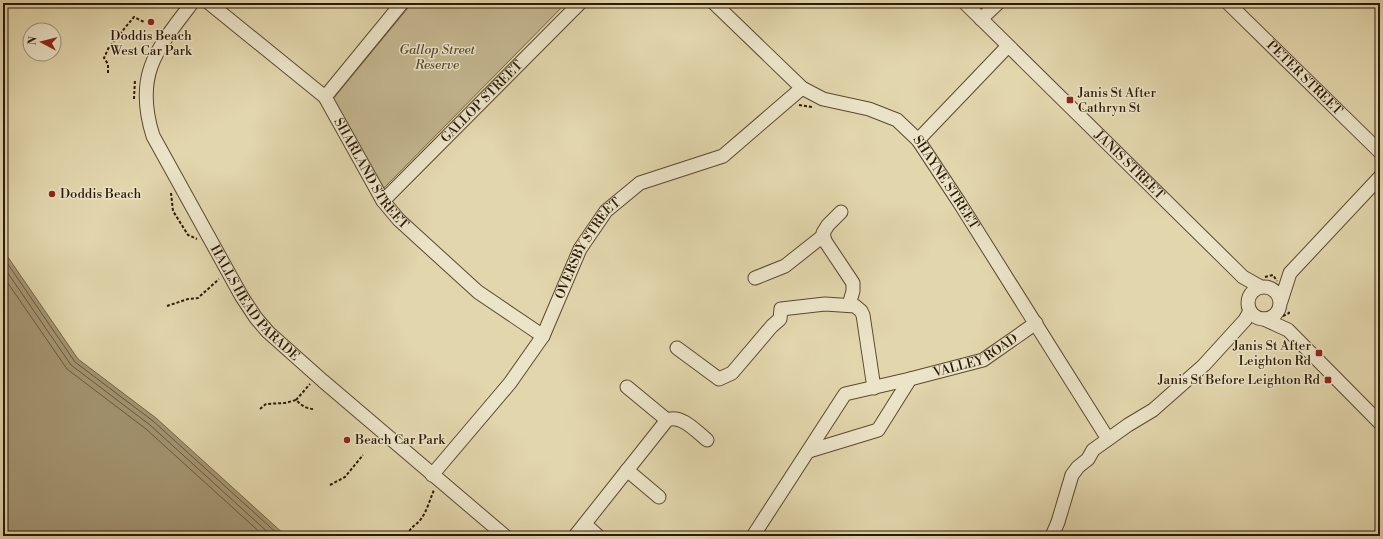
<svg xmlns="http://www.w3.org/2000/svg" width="1383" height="539" font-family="'Libre Bodoni',serif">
<rect width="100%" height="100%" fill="#e2d6ac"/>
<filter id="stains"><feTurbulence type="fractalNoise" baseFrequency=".005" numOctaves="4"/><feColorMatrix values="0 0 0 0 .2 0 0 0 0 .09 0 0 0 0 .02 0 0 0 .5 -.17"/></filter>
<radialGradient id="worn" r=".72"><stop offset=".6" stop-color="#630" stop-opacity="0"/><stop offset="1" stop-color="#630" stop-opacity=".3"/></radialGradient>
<!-- green -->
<path fill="#c3b68f" stroke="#78684a" d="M412 3H566L382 190 333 99Z"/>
<!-- water -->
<path fill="#a49673" stroke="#746447" d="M3 250 78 359 156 418 286 536H3Z"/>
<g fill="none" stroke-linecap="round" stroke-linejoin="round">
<!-- shore -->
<path stroke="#68583c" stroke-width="1" d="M3 257 75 362 153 421 280 536
M3 266 71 365 150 425 272 536
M3 276 67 369 146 429 264 536"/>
<defs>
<g id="minor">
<path id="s1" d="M192 3C156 50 134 75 153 136L242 297 256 318 268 332 323 381 505 536"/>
<path id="s2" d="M209 3 325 97 383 201 399 220 478 292 543 336"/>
<path id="s3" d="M714 3 802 88 823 99 869 109 897 120 918 140 959 202 1108 439"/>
<path id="s4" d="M965 3 1243 277 1259 286"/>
<path id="s5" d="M1228 3 1380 152"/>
<path d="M981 19 998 3"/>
<path d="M325 97 402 3"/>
<path d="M918 140 1008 46"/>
<path id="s6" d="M383 201 580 3"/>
<path d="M825 241 823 233 828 225 841 212"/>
<path d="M755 278 785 266 819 239 825 241 853 283V291L849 305"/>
<circle cx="1264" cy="303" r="16"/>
<path d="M1281 301 1290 273 1380 177"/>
<path d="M1264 319 1288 330 1380 423"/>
<path d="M677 348 719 379 732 373 772 326 780 319 781 309 825 304 855 306 861 311 863 315 874 388"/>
<path d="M627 387 667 420"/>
<path d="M809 451 878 430 910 379"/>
<path d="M627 470 659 497"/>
<path id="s7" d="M432 475 510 383 543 336 580 249 606 211 640 183 723 156 802 88"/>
<path d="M585 524 598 536"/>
<path d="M575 536 667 420C681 414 696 431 707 440"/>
<path id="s8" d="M753 536 845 394 910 379 983 360 1036 323"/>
<path d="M1052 536 1058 522 1072 475 1078 467 1088 459 1093 450 1128 425 1153 410 1204 365 1245 320 1250 311"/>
</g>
</defs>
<!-- minor casing -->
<use href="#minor" stroke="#5a492e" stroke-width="15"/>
<!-- path -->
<path stroke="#2d1a04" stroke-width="2" stroke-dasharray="3 2" stroke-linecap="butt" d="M108 73V64L104 58 109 47 134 17 144 22
M134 99 135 79
M799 105 812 107
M171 193 173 211 188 235 197 239
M1265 277 1273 275 1277 281
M167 306 188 299 198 298 219 279
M1283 316 1289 313 1288 310
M296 400 310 384
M260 409 266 404 285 403 296 400C301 405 306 409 314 409
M330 485 345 477 363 455
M408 536C409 527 416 526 421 519 427 511 430 499 434 490"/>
<!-- minor -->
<use href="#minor" stroke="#ece4c9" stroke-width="13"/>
</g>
<!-- markers -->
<g fill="#8f2418" stroke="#ece4c9" stroke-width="1.5">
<circle cx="151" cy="22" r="4"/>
<rect x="1066" y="96" width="8" height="8" rx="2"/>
<circle cx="52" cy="194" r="4"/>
<rect x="1315" y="349" width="8" height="8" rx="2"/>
<rect x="1324" y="376" width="8" height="8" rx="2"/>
<circle cx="347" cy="440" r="4"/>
</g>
<g text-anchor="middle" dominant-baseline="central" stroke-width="3" stroke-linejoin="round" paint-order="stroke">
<!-- poi labels -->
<g font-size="13" fill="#2d1a04" stroke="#ece4c9" text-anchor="start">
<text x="151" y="36" text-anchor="middle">Doddis Beach<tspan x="151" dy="15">West Car Park</tspan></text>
<text x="1078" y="93">Janis St After<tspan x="1078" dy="15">Cathryn St</tspan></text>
<text x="60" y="194">Doddis Beach</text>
<text x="1311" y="346" text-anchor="end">Janis St After<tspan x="1311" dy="15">Leighton Rd</tspan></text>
<text x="1320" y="380" text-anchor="end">Janis St Before Leighton Rd</text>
<text x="355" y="440">Beach Car Park</text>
</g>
<!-- park labels -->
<g font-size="13" font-style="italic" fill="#5a492e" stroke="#ece4c9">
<text x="437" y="50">Gallop Street<tspan x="437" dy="15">Reserve</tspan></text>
</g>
<!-- street labels -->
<g font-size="13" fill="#2d1a04" stroke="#ece4c9">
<text stroke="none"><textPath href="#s5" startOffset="107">PETER STREET</textPath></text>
<text stroke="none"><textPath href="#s6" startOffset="140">GALLOP STREET</textPath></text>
<text stroke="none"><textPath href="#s4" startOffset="231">JANIS STREET</textPath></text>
<text stroke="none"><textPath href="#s2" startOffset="239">SHARLAND STREET</textPath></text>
<text stroke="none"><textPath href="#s3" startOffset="303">SHAYNE STREET</textPath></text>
<text stroke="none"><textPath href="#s7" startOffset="277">OVERSBY STREET</textPath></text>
<text stroke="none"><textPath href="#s1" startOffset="343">HALLS HEAD PARADE</textPath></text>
<text stroke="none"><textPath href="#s8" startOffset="306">VALLEY ROAD</textPath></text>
</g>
</g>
<!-- margin -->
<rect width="1383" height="539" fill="none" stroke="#e2d6ac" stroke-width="16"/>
<rect x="4" y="4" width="1375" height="531" fill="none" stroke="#2d1a04" stroke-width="2"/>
<rect x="8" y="8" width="1367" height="523" fill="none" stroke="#2d1a04"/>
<!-- north arrow -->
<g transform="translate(42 42) rotate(277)"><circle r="19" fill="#ece4c9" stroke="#a0937a"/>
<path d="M0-3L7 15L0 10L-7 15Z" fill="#8f2418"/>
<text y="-6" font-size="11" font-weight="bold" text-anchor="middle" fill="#2d1a04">N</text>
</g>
<rect width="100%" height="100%" filter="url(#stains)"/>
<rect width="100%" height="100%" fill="url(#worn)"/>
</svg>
